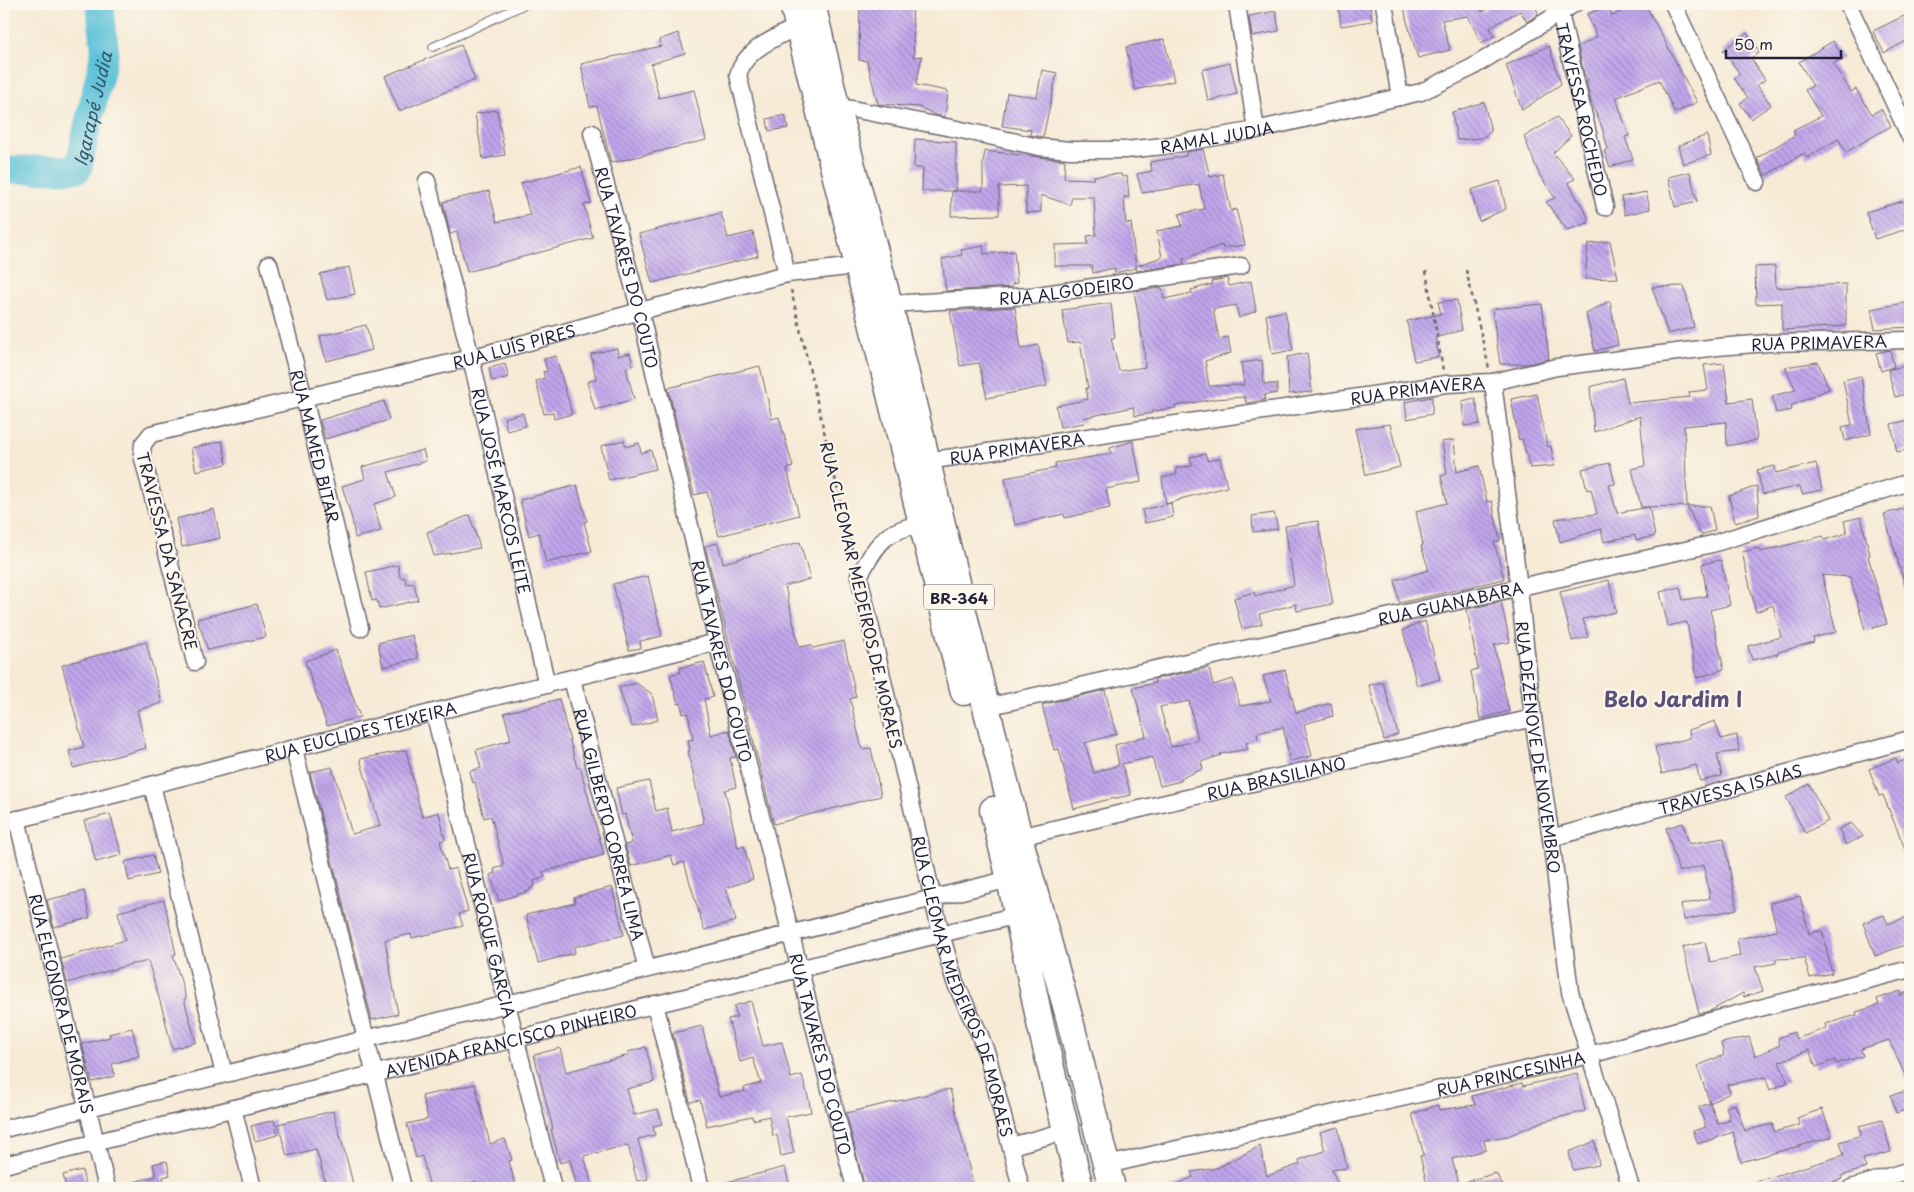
<svg xmlns="http://www.w3.org/2000/svg" width="1914" height="1192" font-family="'Playpen Sans',sans-serif">
<defs>
<pattern id="building-back-hatch" width="6" height="6" patternUnits="userSpaceOnUse" patternTransform="scale(1.25)"><rect width="6" height="6" fill="#c1a6ec"/><path d="M-1 5l2 2M0 0l6 6M5-1l2 2" fill="none" stroke="#9c87c0"/></pattern>
</defs>
<rect width="100%" height="100%" fill="#fbf7ec"/>
<filter id="ink" filterUnits="userSpaceOnUse"><feTurbulence type="fractalNoise" baseFrequency=".02" numOctaves="2"/><feDisplacementMap in="SourceGraphic" scale="10" xChannelSelector="R" yChannelSelector="G"/><feConvolveMatrix kernelMatrix="1 2 1 2 8 2 1 2 1" color-interpolation-filters="sRGB"/></filter>
<filter id="wash" filterUnits="userSpaceOnUse"><feTurbulence type="fractalNoise" baseFrequency=".0096" numOctaves="4" result="noise"/><feDisplacementMap in="SourceGraphic" scale="20" xChannelSelector="R" yChannelSelector="G"/><feGaussianBlur stdDeviation="1.12" result="paint"/><feColorMatrix in="noise" values="0 0 0 0 0 0 0 0 0 0 0 0 0 0 0 0 0 1.4 0 .05"/><feComposite in="paint" operator="in"/></filter>
<g filter="url(#wash)">
<rect width="100%" height="100%" fill="#f7ead6"/>
<g fill="none" stroke-linecap="round" stroke-linejoin="round">
<!-- river -->
<path stroke="#5bc1d8" stroke-width="28" id="s1" d="M4 170 78 169 105 51 100 4"/>
</g>
<g id="blocks">
<!-- building -->
<path fill="url(#building-back-hatch)" fill-rule="evenodd" d="M860 4H912L914 57 922 56 916 85 948 91 945 117 936 115 919 107 878 104 867 61 859 60Z
M1338 4H1370L1372 21 1341 26Z
M1404 4H1478L1482 12 1496 4H1535L1538 14 1527 22 1520 11 1490 27 1494 36 1481 43 1468 16 1442 20 1450 50 1418 58 1406 18Z
M1637 4H1645L1697 102 1675 113 1659 80 1616 98 1629 136 1625 137 1633 159 1610 167 1604 151 1608 149 1602 127 1591 102 1586 81 1588 80 1584 74 1578 47 1597 37 1587 14 1608 6 1612 16Z
M1276 11 1279 31 1252 36 1249 16Z
M1904 16 1910 29V39L1884 53 1873 31Z
M678 33 685 53 651 64 659 98 694 90 706 140 611 163 597 106 590 107 581 64 661 46 659 40Z
M1747 33 1760 52 1751 58 1765 80 1757 85 1771 105 1751 119 1740 103 1748 98 1734 78 1740 74 1723 50Z
M1164 39 1174 81 1135 90 1126 47Z
M1833 41 1843 58 1833 64 1851 92 1856 89 1872 114 1881 109 1891 126 1846 152 1838 139 1807 158 1804 153 1765 176 1757 158 1795 135 1793 130 1821 116 1805 90 1813 86 1799 62Z
M461 45 475 80 399 111 385 76Z
M1549 46 1561 84 1522 110 1506 65Z
M1230 63 1237 94 1208 101 1202 70Z
M1042 70 1057 73 1043 137 1030 135 1031 130 1002 126 1007 93 1037 97Z
M1484 102 1491 132 1481 138 1457 140 1452 112Z
M497 110 505 155 483 159 475 114Z
M785 115 788 128 769 131 767 119Z
M1557 117 1571 136 1553 153 1575 179 1568 182 1588 217V223L1567 230 1546 202 1555 198 1539 174 1524 137Z
M1707 135 1711 155 1683 164 1678 146Z
M915 139 956 142V191H922L923 168H914Z
M1203 149 1210 177 1223 174 1231 211 1236 209 1245 245 1223 248 1222 245 1183 259 1184 264 1137 271 1136 266V268L1115 273 1114 268 1093 273 1092 266H1055V245L1088 244 1087 236 1096 235 1094 197H1072L1070 205 1041 195V212L1026 213V186L999 187V215L951 216 952 191H983V163L985 151 1065 160 1064 178 1094 179 1093 176 1121 174 1122 177 1127 176 1129 197H1124L1126 224 1131 223 1136 266 1162 257 1157 231 1182 226 1179 214 1204 209 1199 184 1142 193 1137 174 1152 171 1150 162 1186 156V152Z
M581 167 591 203 584 205 593 238 467 272 457 232 450 234 443 202 489 191 497 222 530 215 521 183Z
M1690 172 1697 202 1675 207 1668 177Z
M1500 181 1506 209 1479 221 1471 190Z
M1646 192 1650 209 1625 215 1621 197Z
M1903 201 1910 228 1875 239 1866 212Z
M721 213 728 238 753 232 758 256 652 283 639 234Z
M1610 241 1618 278 1585 279 1588 244Z
M983 246 984 254 1014 251 1017 283 1012 284V287L946 291 942 259 962 255 961 250Z
M1775 266 1776 288 1846 284V326L1782 330V303L1756 304 1755 267Z
M349 267 355 294 327 300 320 274Z
M1227 278 1229 286 1251 281 1256 311 1239 318 1236 305 1213 309 1219 339 1228 337 1231 353 1205 361 1209 386 1244 385 1241 363 1262 360 1264 384H1277V393L1264 395 1265 400 1246 403 1245 397 1214 399 1175 406 1176 408 1152 411V413L1135 416 1133 407 1083 418 1084 423 1060 427 1056 406 1088 399 1086 388H1088L1080 342 1068 343 1062 310 1111 303 1115 338H1111L1119 371 1145 367 1144 348 1134 291 1162 288 1164 299 1192 293 1191 290 1213 284 1212 281Z
M1684 286 1694 327 1668 334 1652 287Z
M1457 300 1462 330 1435 338 1439 357 1414 361 1407 321 1441 314 1438 302Z
M1610 301 1618 345 1595 351 1586 314Z
M1910 302V327L1875 329 1871 309Z
M1542 304 1549 359 1528 364H1500L1492 309Z
M1015 307 1021 349 1038 345 1047 386 987 398 979 363 960 366 950 311Z
M1285 311 1293 350 1272 354 1266 315Z
M366 325 372 350 326 361 320 336Z
M617 348 618 356 630 353 633 366 626 368 634 399 595 410 587 382 596 379 591 354Z
M1890 350 1894 367 1881 371 1876 353Z
M1307 353 1312 392 1289 394 1287 357Z
M556 356 572 414 554 419 553 412 544 414 536 381 545 378 543 372 547 371 544 359Z
M1818 362 1829 389 1791 406 1792 410 1776 413 1772 396 1796 390 1785 367Z
M1724 363 1729 402 1752 399 1757 440 1727 446 1726 422 1684 426 1687 506 1641 507 1632 469 1645 466 1640 416 1594 432 1590 387 1623 378 1628 403 1690 397 1689 392 1708 390 1704 365Z
M505 364 509 377 492 381 489 368Z
M1910 364V393L1895 397 1888 370Z
M760 366 772 419 779 417 793 467 787 469 799 515 719 536 707 492 694 495 668 388Z
M1861 376 1871 434 1845 441 1842 427 1852 425 1843 380Z
M1537 394 1547 446H1551L1554 466 1530 468 1522 439 1519 440 1511 399Z
M1432 397V414L1407 419 1405 402Z
M1475 398 1480 424 1464 426 1462 401Z
M384 401 389 420 325 439 320 420Z
M523 413 526 426 507 431 504 418Z
M1910 420V449L1897 452 1891 424Z
M1390 424 1400 467 1366 475 1355 429Z
M624 440 626 447 639 443 641 453 651 450 656 469 609 480 601 446Z
M1454 440 1457 472 1479 466 1487 502 1492 501 1500 541 1494 542 1504 579 1399 603 1395 580 1429 570 1421 546 1423 545 1416 511 1447 503 1441 476 1447 474 1442 442Z
M222 441 227 464 196 471 191 448Z
M1133 441 1141 482 1106 489 1110 508 1065 518 1064 514 1015 525 1005 478 1056 468 1055 463 1111 454 1110 448Z
M423 450 426 461 388 472 396 497 374 504 381 531 355 538 352 519 342 486 365 479 362 467Z
M1205 454 1208 461 1220 458 1227 487 1180 499V500L1166 504 1162 478 1177 474 1176 468 1192 466 1190 457Z
M1610 463 1615 484 1609 485 1617 513 1649 507 1655 536 1636 540 1635 535 1604 542 1601 529 1560 542 1555 519 1597 514 1591 489 1587 490 1582 469Z
M1816 463 1822 490 1802 494 1800 486 1763 494 1757 470 1775 466 1776 473Z
M577 485 587 521 584 522 592 551 546 563 539 533 529 536 520 500Z
M1757 486 1759 516 1735 523 1729 496Z
M1171 503 1173 517 1145 523 1142 510Z
M1687 506H1710L1715 530 1701 535Z
M1910 507V589H1906L1884 514Z
M214 509 220 538 182 547 176 519Z
M1274 513 1278 529 1253 532 1252 516Z
M470 515 480 548 434 556 427 532Z
M1861 517 1870 555 1868 556 1887 624 1865 630 1850 577 1822 575 1836 632 1813 638 1814 642 1778 652V654L1752 660 1748 646 1781 637 1773 605 1756 612 1742 552 1760 548V552L1823 536 1824 540 1847 533 1844 521Z
M1318 521 1333 604 1297 611 1296 604 1259 614 1262 624 1242 629 1234 598 1254 592 1255 596 1294 585 1285 526Z
M800 542 810 579 785 586 799 647 811 645 813 648 844 641 856 697 850 699 862 749 871 748 881 796 774 824 705 546 718 543 723 563Z
M1721 560 1730 605 1710 610 1724 669 1697 678 1687 622 1668 626 1660 592 1680 587 1683 600 1707 596 1702 564Z
M398 565 400 577 405 578 406 584 414 583 418 600 379 609 377 600 372 601 366 572Z
M648 576 662 636 640 641 641 648 629 650 613 584Z
M1609 580 1616 612 1583 619 1588 637 1572 641 1560 592Z
M1501 602 1510 642 1494 645 1509 711 1480 719 1471 671 1478 669 1467 609Z
M257 604 266 637 208 650 197 619Z
M1425 621 1440 679 1417 686 1403 630Z
M412 635 418 658 383 667 378 643Z
M146 642 162 703 137 710 146 748 73 768 69 751 84 747 62 665Z
M336 650 360 717 327 726 305 661Z
M704 662 713 697 704 699 711 735 729 730 736 757 730 758 736 787 725 790 738 848 744 846 753 879 726 888 736 921 704 930 684 862 674 865 671 855 631 866 625 845 632 843 625 814 622 815 616 788 649 781 656 811 667 808 672 832 704 823 688 751H690L688 740 693 739 688 713 683 714 681 703 678 704 670 675 681 672 680 668Z
M1209 668 1213 685 1233 679 1240 706 1271 701 1263 676 1285 670 1296 713 1331 703 1333 716 1304 724 1312 756 1290 761 1283 727 1257 733 1258 739 1246 743 1248 749 1220 754 1221 755 1201 762 1203 769 1181 778V781L1160 786 1152 757 1122 764 1131 795 1102 801 1074 809 1059 749 1054 750 1042 705 1105 690 1116 734 1085 743 1094 773 1119 765 1115 745 1146 736 1133 688 1155 683 1154 679ZM1189 701 1198 740 1171 747 1160 707Z
M1383 682 1398 734 1384 740 1369 685Z
M636 683 652 694 658 720 632 727 619 688Z
M559 699 577 768 580 767 604 855 543 872 545 877 534 881 535 886 530 888 531 890 499 901 490 875 495 873 494 869 504 866 491 816 484 818 475 782 473 783 470 771 481 768 476 750 511 740 504 713Z
M1715 721 1721 739 1737 735 1739 751 1717 754 1722 776 1700 781 1696 765 1662 774 1655 747 1690 738 1689 730Z
M406 750 422 817 439 812 445 840 440 841 448 870 456 868 468 911 459 914 463 926 412 938 411 934 385 940 398 1014 372 1020 310 772 332 767 352 834 380 826 360 759Z
M1896 758 1898 763 1910 758V861L1883 795 1879 796 1869 769Z
M1809 784 1828 821 1805 833 1786 797Z
M110 814 122 855 96 862 84 821Z
M1683 823 1689 844 1724 838 1737 909 1684 920 1681 905 1710 898 1704 865 1679 872 1666 828Z
M1851 823 1863 836 1846 845 1839 829Z
M153 855 158 874 129 881 125 862Z
M612 887 624 935 574 947 575 953 538 963 526 915 575 903 574 897Z
M84 891 90 918 54 927 47 900Z
M1800 896 1809 934 1822 930 1832 973 1810 978 1804 958 1776 959V963L1755 967 1763 991 1744 997 1743 993 1712 1010 1699 1014 1683 947 1705 942 1710 962 1740 956 1737 939 1777 931 1770 903Z
M164 900 176 954 173 955 186 998 184 999 196 1042 172 1049 164 1015 148 961 136 964 135 963 67 983 61 959 125 940 118 912Z
M1884 915 1888 924 1910 916V943L1875 956 1863 923Z
M1900 991 1901 995 1910 991V1086L1889 1040 1861 1049 1863 1056 1835 1064V1060L1816 1067 1809 1050 1779 1062 1788 1082 1770 1090 1765 1077 1727 1085 1730 1093 1710 1103 1697 1066 1724 1055 1721 1043 1749 1037 1755 1056 1780 1045 1778 1038 1794 1032 1796 1039 1826 1028 1825 1024 1857 1015 1856 1012 1879 1005 1877 999Z
M751 1001 763 1046 782 1042 791 1078 802 1075 809 1100 811 1112 786 1117 794 1153 781 1156 777 1135 773 1136 769 1116 753 1120 752 1116 707 1126 700 1100 690 1102 673 1033 702 1026 719 1097 745 1091 744 1088 761 1083 753 1058 740 1062 728 1019 737 1017 734 1006Z
M132 1028 139 1056 112 1064 115 1076 92 1082 82 1044 110 1037 109 1034Z
M646 1047 654 1082 627 1089 634 1115 658 1109 662 1124 653 1126 655 1135 638 1139 648 1179 637 1181 628 1145 584 1156 593 1188H577L570 1160 560 1163 551 1129H553L534 1055 560 1048 566 1072 629 1055 628 1052Z
M1577 1073 1585 1111 1541 1122 1508 1136 1484 1140 1486 1150 1452 1159 1459 1184 1496 1173 1504 1188H1428L1420 1156 1424 1155 1412 1114 1438 1105 1439 1110 1475 1105 1472 1096 1522 1083 1523 1086Z
M475 1084 490 1144 505 1139 512 1160 509 1161 516 1188H478L476 1181 445 1188H430L422 1156 416 1158 407 1124 428 1119 422 1096Z
M950 1089 974 1188H865L846 1113Z
M1907 1091 1910 1109 1896 1113 1891 1095Z
M1710 1103 1718 1124 1730 1120 1726 1107 1735 1104 1745 1131 1772 1124 1774 1132 1800 1125 1797 1118 1822 1109 1832 1137 1741 1162 1733 1132 1698 1144 1693 1131 1706 1127 1699 1107Z
M333 1111 347 1160 354 1188H327L316 1149 287 1156 278 1124Z
M274 1120 278 1135 255 1141 251 1126Z
M1882 1120 1891 1152 1863 1159 1866 1168 1841 1176 1842 1179 1812 1188H1745V1185L1844 1155 1840 1142 1861 1135 1859 1126Z
M1338 1127 1347 1168 1332 1170 1339 1188H1168L1193 1177 1191 1172 1217 1168 1260 1146 1267 1176 1300 1164 1299 1160 1325 1151 1320 1132Z
M1595 1141 1599 1165 1573 1170 1569 1152Z
M167 1161 170 1175 163 1177 165 1188H127L126 1184 156 1176 153 1164Z
M785 1167 790 1188H720V1184Z
M82 1170 86 1188H66L63 1175Z"/>
</g>
</g>
<g filter="url(#ink)">
<use href="#blocks" fill-opacity="0" stroke="#6d6871" stroke-width="1"/>
<g fill="none" stroke-linecap="round" stroke-linejoin="round">
<defs>
<path id="service" d="M433 47 525 4"/>
<g id="minor">
<path d="M1237 4 1256 130"/>
<path d="M1384 4 1400 97"/>
<path d="M1673 4 1757 182"/>
<path d="M1848 4 1910 137"/>
<path id="s2" d="M1560 13 1605 207"/>
<path id="s3" d="M836 106 957 129 1039 147 1070 150H1125L1164 146 1256 130 1421 92 1471 68 1574 4"/>
<path id="s4" d="M592 133 640 311 717 642 855 1188"/>
<path id="s5" d="M427 181 471 358 547 685"/>
<path id="s6" d="M269 264 304 398 360 628"/>
<path d="M787 274 738 75C745 49 776 38 798 26"/>
<path id="s7" d="M889 304 1030 296 1241 266"/>
<path id="s8" d="M1493 382 1519 588 1533 718 1551 838 1570 992 1631 1188"/>
<path id="s9" d="M927 461 1446 384 1493 382 1557 367 1717 347 1768 343 1910 340"/>
<path id="s10" d="M922 524C882 531 878 544 859 576L941 934 955 982 979 1033 988 1057 1021 1188"/>
<path id="s11" d="M195 662 142 455 143 444 151 434 471 358 640 311 787 274 856 266"/>
<path id="s12" d="M572 679 647 969"/>
<path id="s13" d="M986 707 1712 544 1910 482"/>
<path id="s14" d="M434 712 553 1188"/>
<path d="M294 749 403 1188"/>
<path d="M152 785 224 1074"/>
<path id="s15" d="M17 819 107 1188"/>
<path id="s16" d="M4 823 434 712 717 642"/>
<path id="s17" d="M1019 837 1533 718"/>
<path id="s18" d="M1551 838 1910 739"/>
<path d="M655 1004 701 1188"/>
<path d="M233 1108 253 1188"/>
<path d="M4 1129 1010 879"/>
<path d="M1011 1146 1066 1131"/>
<path id="s19" d="M4 1165 1018 915"/>
<path id="s20" d="M1107 1165 1590 1055 1695 1025 1910 969"/>
<path d="M1851 1188 1910 1170"/>
</g>
<path id="trunk" d="M793 4 964 692
M812 4 836 106 889 304 986 707 1019 837 1068 1013 1112 1188
M993 810 1010 879 1041 1027 1080 1188"/>
</defs>
<!-- service casing -->
<use href="#service" stroke="#6d6871" stroke-width="10"/>
<!-- minor casing -->
<use href="#minor" stroke="#6d6871" stroke-width="19"/>
<!-- trunk casing -->
<use href="#trunk" stroke="#6d6871" stroke-width="29"/>
<!-- path -->
<path stroke="#6d6871" stroke-width="2.5" stroke-dasharray="4 4" stroke-linecap="butt" d="M1466 270 1489 368
M1426 271 1443 370
M791 290 853 555"/>
<!-- service -->
<use href="#service" stroke="#fff" stroke-width="8"/>
<!-- minor -->
<use href="#minor" stroke="#fff" stroke-width="16"/>
<!-- trunk -->
<use href="#trunk" stroke="#fff" stroke-width="26"/>
</g>
</g>
<g text-anchor="middle" dominant-baseline="central" stroke-width="4.5" stroke-linejoin="round" paint-order="stroke">
<!-- shield labels -->
<rect fill="#fbf7ec" stroke="#636270" stroke-width="1" x="924" y="584.5" width="70" height="25" rx="4"/>
<g font-size="15" font-weight="bold" fill="#22223b">
<text x="959" y="597">BR-364</text>
</g>
<!-- street labels -->
<g font-size="16" fill="#22223b" stroke="#fbf7ec">
<text stroke="none"><textPath href="#s2" startOffset="99">TRAVESSA ROCHEDO</textPath></text>
<text stroke="none"><textPath href="#s3" startOffset="386">RAMAL JUDIA</textPath></text>
<text stroke="none"><textPath href="#s4" startOffset="139">RUA TAVARES DO COUTO</textPath></text>
<text stroke="none"><textPath href="#s7" startOffset="178">RUA ALGODEIRO</textPath></text>
<text stroke="none"><textPath href="#s9" startOffset="901">RUA PRIMAVERA</textPath></text>
<text stroke="none"><textPath href="#s11" startOffset="611">RUA LUÍS PIRES</textPath></text>
<text stroke="none"><textPath href="#s9" startOffset="496">RUA PRIMAVERA</textPath></text>
<text stroke="none"><textPath href="#s6" startOffset="188">RUA MAMED BITAR</textPath></text>
<text stroke="none"><textPath href="#s9" startOffset="91">RUA PRIMAVERA</textPath></text>
<text stroke="none"><textPath href="#s5" startOffset="319">RUA JOSÉ MARCOS LEITE</textPath></text>
<text transform="translate(168 551) rotate(76)">TRAVESSA DA SANACRE</text>
<text transform="translate(862 595) rotate(77)">RUA CLEOMAR MEDEIROS DE MORAES</text>
<text stroke="none"><textPath href="#s13" startOffset="476">RUA GUANABARA</textPath></text>
<text stroke="none"><textPath href="#s4" startOffset="544">RUA TAVARES DO COUTO</textPath></text>
<text stroke="none"><textPath href="#s16" startOffset="368">RUA EUCLIDES TEIXEIRA</textPath></text>
<text stroke="none"><textPath href="#s8" startOffset="368">RUA DEZENOVE DE NOVEMBRO</textPath></text>
<text stroke="none"><textPath href="#s17" startOffset="264">RUA BRASILIANO</textPath></text>
<text stroke="none"><textPath href="#s18" startOffset="186">TRAVESSA ISAIAS</textPath></text>
<text stroke="none"><textPath href="#s12" startOffset="150">RUA GILBERTO CORREA LIMA</textPath></text>
<text stroke="none"><textPath href="#s14" startOffset="230">RUA ROQUE GARCIA</textPath></text>
<text stroke="none"><textPath href="#s10" startOffset="510">RUA CLEOMAR MEDEIROS DE MORAES</textPath></text>
<text stroke="none"><textPath href="#s15" startOffset="190">RUA ELEONORA DE MORAIS</textPath></text>
<text stroke="none"><textPath href="#s19" startOffset="522">AVENIDA FRANCISCO PINHEIRO</textPath></text>
<text stroke="none"><textPath href="#s4" startOffset="949">RUA TAVARES DO COUTO</textPath></text>
<text stroke="none"><textPath href="#s20" startOffset="414">RUA PRINCESINHA</textPath></text>
</g>
<!-- water labels -->
<g font-size="18" font-style="italic" fill="#365a72" stroke="#fbf7ec">
<text stroke="none"><textPath href="#s1" startOffset="136">Igarapé Judia</textPath></text>
</g>
<!-- district labels -->
<g font-size="21" font-weight="bold" fill="#5a5079" stroke="#fbf7ec">
<text x="1673" y="698">Belo Jardim I</text>
</g>
</g>
<!-- margin -->
<rect width="1914" height="1192" fill="none" stroke="#fbf7ec" stroke-width="20"/>
<!-- scale -->
<path d="M1726 50v8h115v-8" fill="none" stroke="#22223b" stroke-width="2.5"/>
<text x="1734" y="50" font-size="15" fill="#22223b" stroke="#fbf7ec" stroke-width="4" paint-order="stroke">50 m</text>
</svg>
